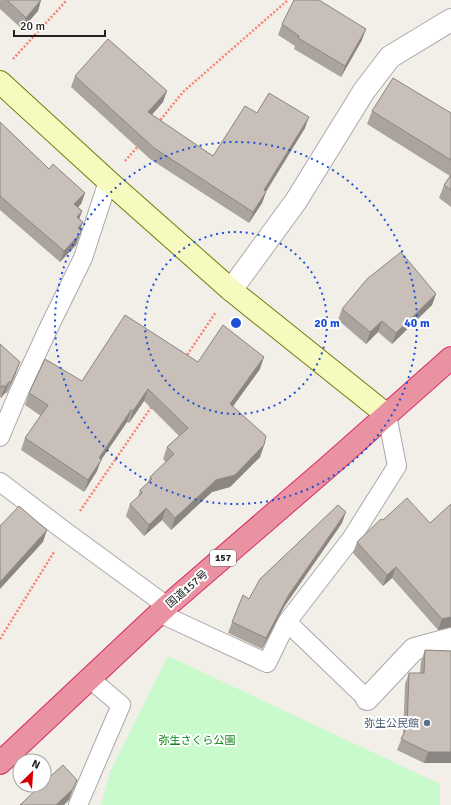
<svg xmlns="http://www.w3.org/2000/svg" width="451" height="805" font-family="Signika,'Noto Sans JP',sans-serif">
<rect width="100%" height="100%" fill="#f2efe9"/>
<!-- park -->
<path fill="#c8facc" d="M168 656 440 784V805H101L111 770Z"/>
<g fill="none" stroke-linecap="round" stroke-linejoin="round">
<defs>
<path id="lane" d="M0 437 18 394 50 325 83 258 108 181
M0 482 66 532 167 606
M159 613 267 663 287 622
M367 699 287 622 351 539 397 466 387 415
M78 805 121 705 89 678"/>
<path id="street" d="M231 290 296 201 364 91 390 57 451 20
M367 699 414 649 451 639"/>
<path id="secondary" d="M0 82 108 181 231 290 387 415"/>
<path id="highway" d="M0 763 167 606 328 467 451 358"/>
</defs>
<!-- lane casing -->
<use href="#lane" stroke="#a9a9a9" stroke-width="20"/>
<!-- street casing -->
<use href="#street" stroke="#a9a9a9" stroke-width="24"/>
<!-- secondary casing -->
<use href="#secondary" stroke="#707d05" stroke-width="24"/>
<!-- highway casing -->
<use href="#highway" stroke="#dc2a67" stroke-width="24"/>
<!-- path -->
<path stroke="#fa8072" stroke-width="2.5" stroke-dasharray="2 2" stroke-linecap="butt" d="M13 59 67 0
M158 123 183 92 288 0
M125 161 139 145
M185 358 216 312
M80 511 152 406
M0 639 54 552"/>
<!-- lane -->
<use href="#lane" stroke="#fff" stroke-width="18"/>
<!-- street -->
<use href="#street" stroke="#fff" stroke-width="22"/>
<!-- secondary -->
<use href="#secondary" stroke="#f7fabf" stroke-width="22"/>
<!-- highway -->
<use href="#highway" stroke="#e892a2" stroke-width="22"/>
</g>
<!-- wall -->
<path fill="#aba49e" d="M0 0H41L38 11 22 29 0 9Z
M282 24 362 40 341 77 294 49 295 46 278 35Z
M75 76 163 102 152 115 213 156 257 113 305 128 266 192 262 203 249 223 150 159 71 87Z
M372 111 451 113V207L439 198 444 185 450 176 367 124Z
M0 122 49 169 85 193 81 204 78 207 82 211 79 219 80 230 76 245 60 262 0 210Z
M436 294 432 305 392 344 378 332 366 344 338 320 342 309Z
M0 344 16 373 7 393H5L1 398 0 397Z
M198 362 260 369 233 406 264 445 260 457 230 487 212 492 171 530 162 520 144 536 126 516 130 504 138 497 140 490 147 484 150 477 166 462 163 459 167 447 179 436 144 401 129 423 127 422 101 460 97 471 84 492 21 450 25 438 41 416 25 405 29 393 82 381Z
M451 504V627L438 630 392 578 383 586 353 553 357 542 383 520 430 523Z
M342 523 284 607 262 649 228 633 232 622 249 599Z
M425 650 451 651V763H424L397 750 403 735 405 684 409 673H420L421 661Z"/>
<!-- shaded-wall -->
<path fill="#8b8681" d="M41 0 38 11 22 29 26 18Z
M366 29 362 40 341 77 345 66Z
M167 91 163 102 144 123 148 112Z
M309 117 305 128 260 201 264 190Z
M266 192 262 203 249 223 253 212Z
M85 193 81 204 70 215 74 204Z
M82 211 78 222 77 217Z
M83 222 79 233 78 228Z
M80 234 76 245 60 262 64 251Z
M436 294 432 305 392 344 396 333Z
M382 321 378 332 366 344 370 332Z
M264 357 260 369 226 416 230 404Z
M20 362 16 373 7 393 11 382Z
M9 382 5 393 1 398 5 387Z
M148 389 144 401 129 423 133 411Z
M131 410 127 422 101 460 97 471 84 492 88 480 99 458Z
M264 445 260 457 230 487 212 492 171 530 175 518 216 480Z
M166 508 162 520 144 536 149 525Z
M346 512 342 523 284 607 262 649 266 638 288 596Z
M47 530 43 542 0 589V582Z
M396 567 392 578 383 586 387 575Z
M451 617V627L438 630 442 619Z
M428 752H451V763H424Z
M77 780 69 800 64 805H56Z"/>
<!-- building -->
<path fill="#c7bfb8" stroke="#8b8681" d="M7 0H41L26 18Z
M294 0H319L366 29 345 66 298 38 299 36 282 24Z
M108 39 167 91 148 112 213 156 245 106 257 113 269 93 309 117 264 190 266 192 253 212 154 148 75 76Z
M393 78 451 113V160L372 111Z
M0 122 49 169 53 164 85 193 74 204 82 211 77 217 83 222 78 228 81 231 80 234 64 251 0 196Z
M451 175V190L444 185Z
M401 252 436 294 396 333 382 321 370 332 342 309 367 279Z
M125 315 198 362 223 325 264 357 230 404 266 436 264 445 235 475 216 480 175 518 166 508 149 525 130 504 142 493 140 490 152 479 150 477 174 454 167 447 188 428 148 389 133 411 131 410 99 458 102 459 88 480 25 438 48 405 29 393 45 359 82 381Z
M0 344 20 362 11 382H9L5 387 3 385 0 388Z
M407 498 430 523 451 504V617L442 619 396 567 387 575 357 542 381 519 383 520Z
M338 505 346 512 288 596 266 638 232 622 243 595 249 599 260 579Z
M19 506 47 530 0 582V526Z
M425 650 451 651V752H428L401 739 407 727 409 673H424Z
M63 765 77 780 73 789 56 805H20L41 785H44V782Z"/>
<!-- distance rings -->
<g fill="none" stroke="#1d4ed8" stroke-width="2" stroke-dasharray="2 4">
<circle cx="236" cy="323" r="91"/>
<circle cx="236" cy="323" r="181"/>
</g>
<!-- markers -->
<circle fill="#5c6f8a" stroke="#fff" stroke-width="1.5" cx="427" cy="723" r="4"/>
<g text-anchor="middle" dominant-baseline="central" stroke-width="4" stroke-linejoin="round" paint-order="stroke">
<!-- shield labels -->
<rect fill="#fff" stroke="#646464" stroke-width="1" x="210" y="550" width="26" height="16" rx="3"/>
<g font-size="10" font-weight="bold" fill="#222">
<text x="223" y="558">157</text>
</g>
<!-- street labels -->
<g font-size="11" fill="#222" stroke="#fff">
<text transform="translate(187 589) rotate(-41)">国道157号</text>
</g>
<!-- service labels -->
<g font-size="11" fill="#4e5e75" stroke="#fff" text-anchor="end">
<text x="419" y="723">弥生公民館</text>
</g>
<!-- park labels -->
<g font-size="11" fill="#0c8416" stroke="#fff">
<text x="197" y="740">弥生さくら公園</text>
</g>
</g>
<circle cx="236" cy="323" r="6" fill="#1d4ed8" stroke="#fff" stroke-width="2"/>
<g font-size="12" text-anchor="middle" font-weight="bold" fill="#1d4ed8" stroke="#fff" stroke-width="4" stroke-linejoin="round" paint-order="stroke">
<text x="327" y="327">20 m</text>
<text x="417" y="327">40 m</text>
</g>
<!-- north arrow -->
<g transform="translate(32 773) rotate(25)"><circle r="19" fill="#ffffff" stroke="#a7a7a7"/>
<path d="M0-3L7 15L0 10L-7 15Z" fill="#d40000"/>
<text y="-6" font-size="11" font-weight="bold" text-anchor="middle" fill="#222222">N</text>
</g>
<!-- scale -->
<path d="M14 30v6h91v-6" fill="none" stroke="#222222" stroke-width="2"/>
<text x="20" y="30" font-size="12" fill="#222222" stroke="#ffffff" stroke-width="3" paint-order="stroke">20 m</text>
</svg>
